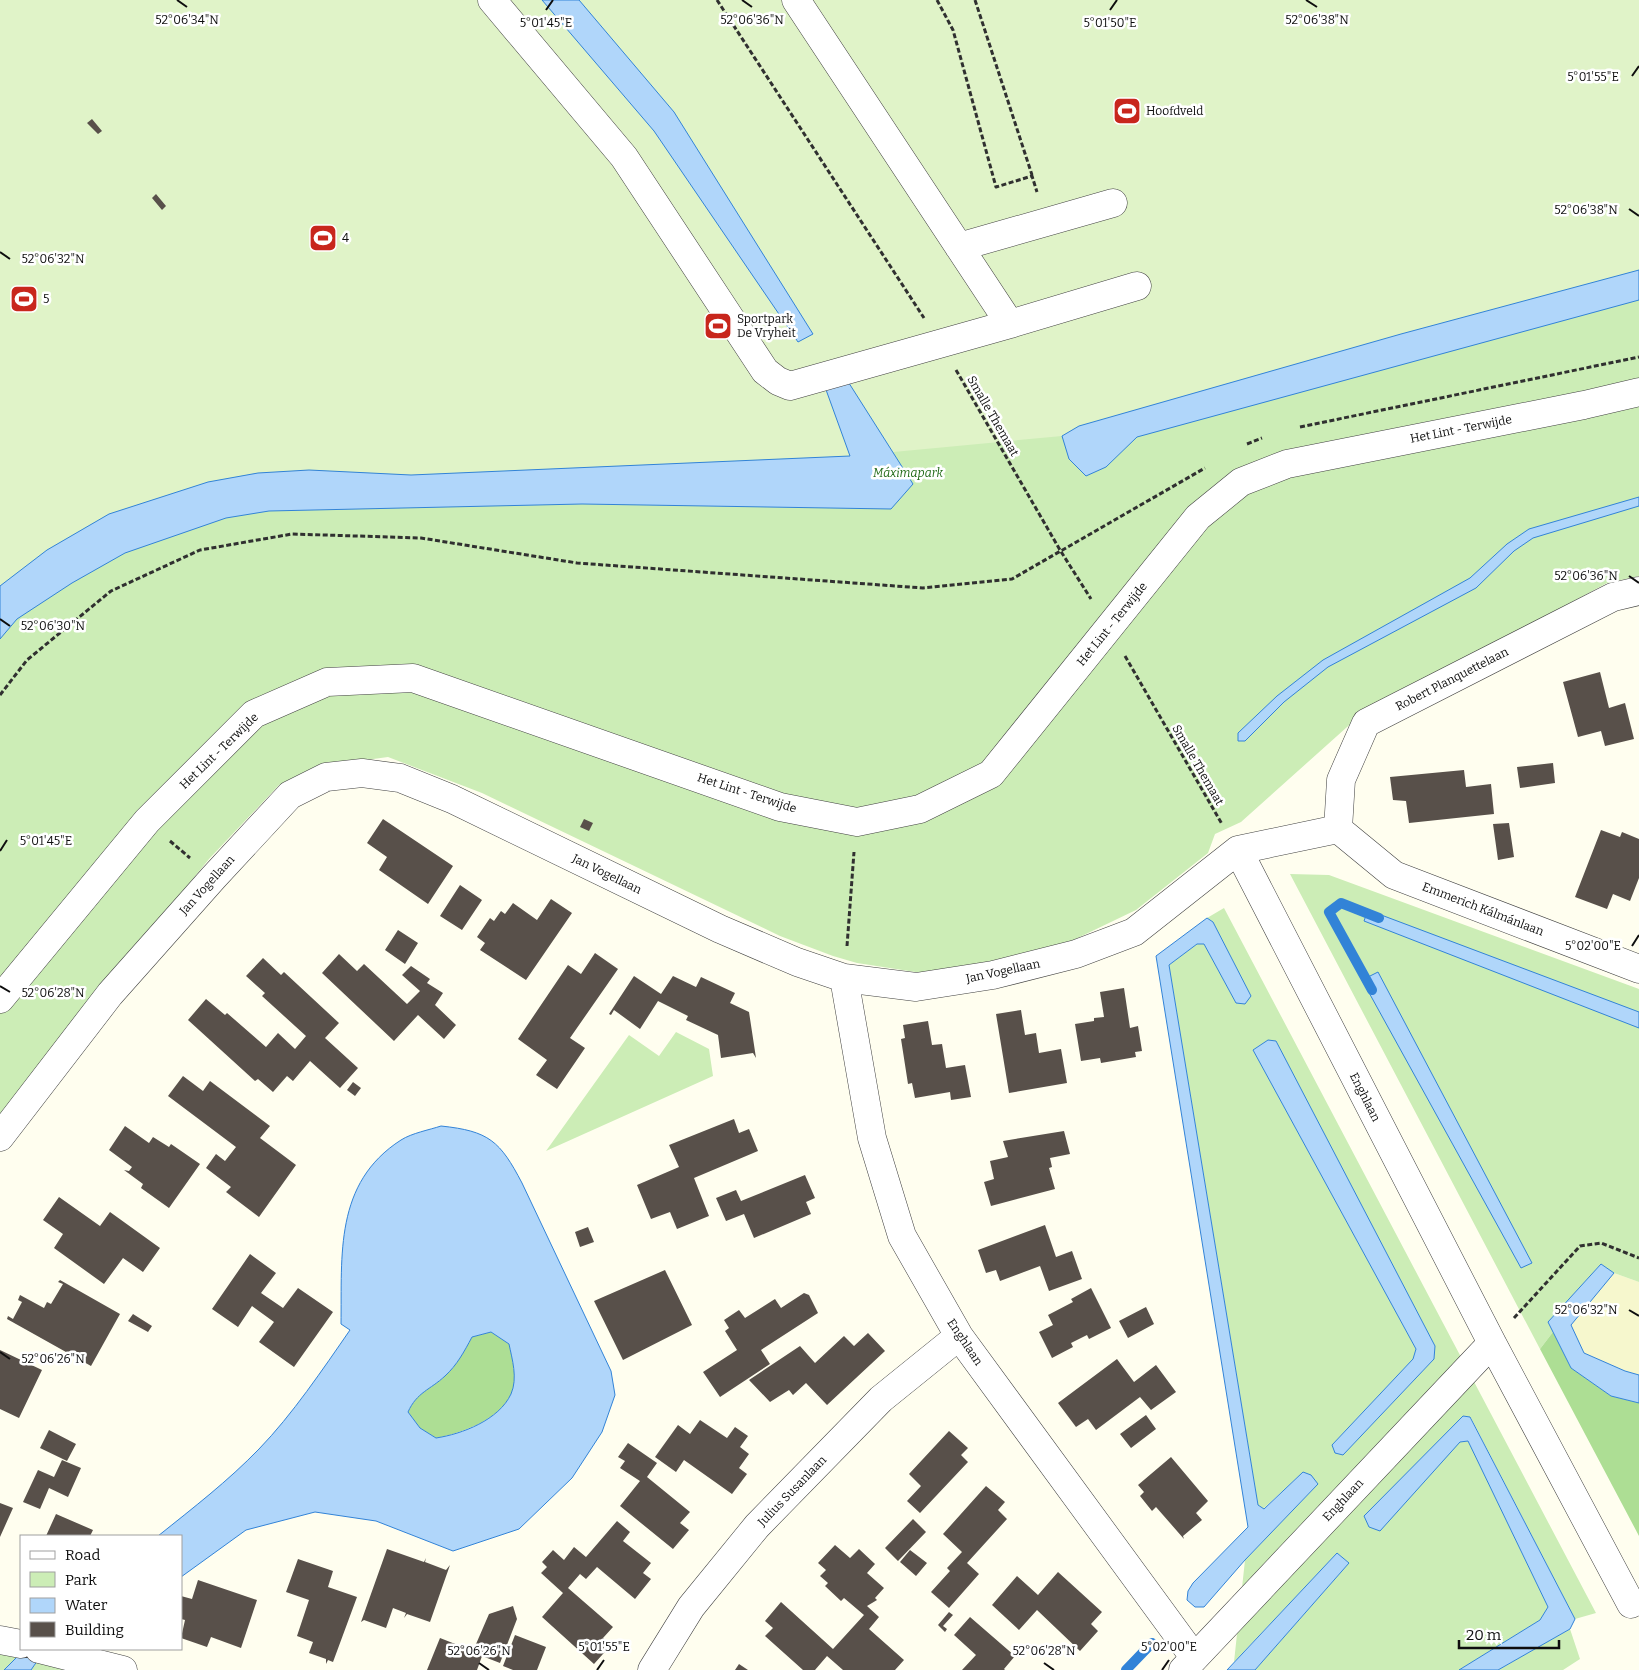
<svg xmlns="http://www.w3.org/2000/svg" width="1639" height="1670" font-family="Bitter,serif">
<rect width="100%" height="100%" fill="#fffeef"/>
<!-- farmland -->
<path fill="#f6f7cd" d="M1614 1273 1639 1282V1375L1625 1371 1584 1353 1571 1325Z"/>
<!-- green -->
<path fill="#ccedb6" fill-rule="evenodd" d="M0 0H1639V576L1607 583 1356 719 1241 822 1215 834 1208 853 1136 910 1063 945 973 969 922 973 857 963 833 956 780 936 482 793 388 757 322 766 279 785 209 859 0 1116Z
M1290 874 1329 875 1639 989V1282L1614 1273 1601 1264 1548 1322 1553 1332 1540 1349Z
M1224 908 1596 1613 1575 1619 1471 1418 1464 1416 1460 1442 1468 1441 1548 1607 1540 1620 1459 1670H1255L1349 1563 1337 1553 1234 1662 1245 1560 1318 1484 1303 1472 1263 1509 1258 1505 1169 965 1197 944H1204L1236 1003 1251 996 1213 922 1207 918ZM1268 1040 1276 1042 1435 1346 1434 1359 1343 1455 1332 1445 1413 1359 1416 1349 1253 1050Z
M676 1032 709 1049 713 1076 546 1151 629 1035 659 1056Z
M1570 1629 1580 1659 1563 1670H1498Z
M0 1644 25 1650 4 1670H0Z
M42 1654 102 1670H31Z"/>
<!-- forest -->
<path fill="#adde94" d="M491 1332 509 1344C512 1359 518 1378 511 1394 499 1420 462 1433 436 1438L420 1428 408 1412C418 1391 429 1391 445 1376 457 1365 464 1352 472 1337Z
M1553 1332 1571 1368 1611 1396 1639 1403V1536L1540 1349Z"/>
<!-- pitch -->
<path fill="#e0f3c8" d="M0 0H1639V270L1079 426 1062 436 851 456 411 475 309 470 258 473 208 482 109 514 47 550 0 586Z"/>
<!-- water -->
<path fill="#b0d6fa" stroke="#3283d7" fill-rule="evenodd" d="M542 0H579L674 112 813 334 798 342 654 131Z
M1639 270V300L1137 437 1106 467 1086 476 1069 459 1062 436 1079 426 1401 334Z
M847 380 913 484 891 509 582 504 269 511 226 518 125 553 72 583 17 619 0 639V586L47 550 109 514 208 482 258 473 309 470 411 475 850 456 825 387Z
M1639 497V506L1533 538 1514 551 1476 588 1328 667 1284 702 1245 741H1238V733L1277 696 1323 660 1470 578 1507 544 1529 529Z
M1368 910 1639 1012V1028L1364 921Z
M1207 918 1213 922 1251 996 1245 1004 1236 1003 1204 944H1197L1169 965 1258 1505 1264 1509 1303 1472 1311 1475 1318 1484 1245 1560 1204 1607H1195L1187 1600 1188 1591 1193 1583 1248 1527 1156 956Z
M1378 972 1532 1263 1521 1268 1362 980Z
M1268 1040 1276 1041 1435 1346 1434 1359 1343 1455 1335 1453 1332 1445 1413 1359 1416 1349 1253 1050Z
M441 1126C489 1131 500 1141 522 1183L611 1371 615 1395 602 1432 572 1478 519 1529 453 1551 376 1521 315 1512 246 1530 181 1577V1536H158C193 1508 228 1481 259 1449 292 1415 323 1369 350 1330L341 1324C342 1255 334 1183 401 1140 412 1133 429 1130 441 1126ZM491 1332 509 1344C512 1359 518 1378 511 1394 499 1420 462 1434 436 1438L420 1428 408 1412C417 1392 430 1390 445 1376 457 1365 464 1352 472 1337Z
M1601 1264 1614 1273 1571 1325 1584 1353 1625 1371 1639 1375V1403L1611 1396 1571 1368 1548 1322Z
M1463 1416 1470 1417 1575 1619 1570 1629 1498 1670H1459L1540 1620 1548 1607 1468 1441 1460 1442 1380 1531 1369 1527 1364 1516Z
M1337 1553 1349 1563 1255 1670H1227Z
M25 1649 42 1654 31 1670H4Z"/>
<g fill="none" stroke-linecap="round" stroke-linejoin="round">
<!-- stream -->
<path stroke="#3283d7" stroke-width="10" d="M1372 990 1329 912 1341 903 1379 918
M1126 1670 1152 1643"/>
</g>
<!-- building -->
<path fill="#58504a" d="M92 119 102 131 98 134 87 123Z
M156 194 166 206 162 210 152 198Z
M1600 672 1609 708 1625 703 1634 739 1605 746 1601 731 1578 737 1563 682Z
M1553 763 1555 783 1520 788 1517 767Z
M1464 770 1466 787 1491 784 1494 814 1409 823 1406 801 1393 800 1390 777Z
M383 819 453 866 428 904 379 870 387 857 367 843Z
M584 819 593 823 589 831 580 827Z
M1509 823 1514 857 1498 860 1493 824Z
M1601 830 1620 837 1622 832 1639 839V878L1630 901 1613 894 1607 909 1575 897Z
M460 885 482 900 462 930 440 916Z
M551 899 572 913 526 980 480 950 485 943 477 937 490 918 494 921 501 911 505 914 513 903 537 920Z
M398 930 418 943 405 964 385 950Z
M595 953 618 969 570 1038 585 1048 557 1089 536 1075 547 1060 518 1039 568 965 581 974Z
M339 954 357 971 364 964 407 1004 420 991 402 975 411 966 430 979 427 983 443 993 435 1005 456 1025 444 1039 418 1015 394 1041 322 973Z
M263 958 281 975 284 972 339 1023 325 1038 358 1068 340 1088 310 1061 293 1081 287 1076 273 1092 258 1079 255 1081 188 1020 206 999 225 1015 227 1013 266 1047 278 1033 295 1049 306 1036 262 996 265 993 246 976Z
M634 976 661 994 673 976 696 987 701 977 735 993 730 1003 749 1012 756 1058 753 1053 721 1058 718 1035 686 1020 688 1016 658 1001 640 1029 614 1010 611 1015 609 1014Z
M1124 988 1130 1028 1138 1026 1142 1051 1135 1052 1136 1057 1101 1063 1100 1058 1081 1061 1075 1024 1094 1021V1018L1104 1017 1100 992Z
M1021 1010 1025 1035 1036 1033 1039 1053 1061 1049 1067 1083 1009 1093 996 1014Z
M928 1021 932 1045 942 1044 946 1068 965 1065 971 1097 951 1100 950 1092 915 1098 912 1083 908 1084 901 1039 905 1038 903 1025Z
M183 1076 203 1091 210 1081 270 1126 260 1138 296 1165 259 1217 226 1192 231 1187 206 1168 216 1154 225 1161 236 1147 168 1096Z
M353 1082 361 1088 355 1096 347 1090Z
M734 1119 739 1133 749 1129 758 1151 694 1178 709 1216 677 1229 670 1212 651 1219 637 1185 679 1167 669 1145Z
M125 1126 149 1143 153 1137 169 1147 171 1144 200 1164 169 1208 141 1188 143 1184 124 1170 129 1171 132 1167 109 1150Z
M1064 1131 1070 1154 1050 1158 1052 1167 1049 1168 1055 1189 991 1206 984 1182 994 1179 990 1161 1008 1157 1003 1141Z
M805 1175 815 1198 806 1202 811 1214 754 1238 744 1214 726 1221 716 1198 736 1190 741 1201Z
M59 1197 100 1226 110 1212 160 1248 143 1272 123 1258 104 1284 54 1248 63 1234 43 1220Z
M1045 1225 1056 1257 1072 1251 1082 1279 1049 1291 1040 1266 1000 1281 996 1270 986 1273 978 1250Z
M588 1227 594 1242 580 1247 575 1232Z
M250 1254 276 1273 261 1293 283 1308 298 1288 333 1312 294 1367 259 1342 274 1322 252 1306 238 1327 212 1309Z
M665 1270 692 1325 623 1360 594 1301Z
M60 1280 120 1314 91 1366 7 1319 8 1316 13 1319 22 1302 18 1300 20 1295 44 1308 47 1302 51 1304 63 1284 58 1282Z
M1091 1288 1111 1328 1089 1339 1087 1335 1071 1343 1073 1347 1052 1358 1039 1332 1053 1325 1048 1315 1073 1302 1071 1299Z
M804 1293 809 1295 818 1313 761 1350 770 1364 720 1397 703 1372 737 1350 725 1331 729 1328 724 1320 739 1310 745 1318 775 1299 781 1308Z
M1146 1307 1154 1324 1128 1338 1119 1321Z
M133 1314 152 1326 148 1332 128 1321Z
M868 1333 885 1351 827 1405 806 1383 793 1395 789 1390 770 1402 749 1380 800 1346 815 1363 844 1336 854 1346Z
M0 1350 42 1370 19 1418 0 1409Z
M1117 1359 1134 1382 1156 1365 1176 1392 1151 1410 1140 1397 1096 1430 1088 1419 1076 1427 1058 1403Z
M1146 1415 1156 1429 1131 1448 1120 1434Z
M700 1420 727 1438 735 1427 748 1436 740 1447 749 1454 739 1468 747 1474 732 1494 684 1460 676 1472 655 1457 678 1425 690 1434Z
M49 1430 76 1444 67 1461 40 1448Z
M949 1431 968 1448 961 1455 968 1462 920 1513 907 1501 921 1486 909 1474Z
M628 1443 657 1463 647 1477 690 1512 680 1523 689 1530 673 1549 620 1506 640 1481 620 1468 625 1461 618 1457Z
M1171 1457 1208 1501 1196 1513 1202 1520 1183 1536 1184 1539 1156 1507 1152 1511 1140 1496 1144 1492 1138 1485Z
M62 1460 81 1468 68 1497 49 1488 40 1509 23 1502 38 1470 54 1477Z
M986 1486 1005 1502 998 1510 1007 1519 967 1563 979 1574 949 1608 931 1592 950 1571 947 1568 962 1552 943 1534Z
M0 1503 13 1508 0 1537Z
M56 1514 93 1530 90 1536H46Z
M913 1519 926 1532 898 1561 885 1548Z
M617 1521 630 1532 623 1541 651 1563 643 1573 651 1579 635 1599 597 1567 586 1579 580 1574 568 1588 613 1627 603 1638 611 1645 594 1664 542 1617 563 1593 541 1573 547 1567 542 1562 553 1550 564 1560 574 1547 586 1557Z
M835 1545 850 1558 859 1549 875 1564 867 1573 884 1588 875 1598 877 1600 867 1606 879 1617 869 1629 904 1660 895 1670H843L827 1656 815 1670H803L765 1636 773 1628 765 1621 781 1602 833 1649 864 1615 844 1598 841 1601 825 1586 828 1583 820 1576 826 1570 818 1563Z
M387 1549 424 1562 426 1558 425 1562 446 1570 450 1565 430 1622 407 1614 404 1618 406 1613 393 1608 386 1628 364 1620 361 1622Z
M910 1550 927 1563 916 1576 900 1562Z
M298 1559 333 1571 328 1587 357 1597 333 1662 328 1660 326 1664V1659L309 1653 313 1642 297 1636 309 1600 286 1592Z
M1058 1572 1102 1612 1091 1624 1098 1631 1080 1651 1037 1610 1019 1630 992 1605 1017 1576 1038 1595Z
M198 1580 257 1600 241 1648 211 1637 207 1647 181 1638 185 1620 181 1619V1596L192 1599Z
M513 1606 517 1619 500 1663 482 1656 477 1670H427L440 1638 473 1651 489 1614Z
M949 1612 953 1615 943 1626 947 1629 945 1632 938 1625Z
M970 1617 1015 1656 1004 1669 1005 1670H962L976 1655 954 1635Z
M515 1635 546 1647 537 1670H513L503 1666Z
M739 1664 748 1670H735Z"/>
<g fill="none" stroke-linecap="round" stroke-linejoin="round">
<defs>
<path id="minor" d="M492 0 624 157 765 371 778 381 790 386 1010 324
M796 0 1010 324 1137 286
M959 247 1113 203
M1338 829 1341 780 1366 723 1613 597 1639 591
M1338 829 1394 875 1639 969
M1238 850 1492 1343 1631 1604
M844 978 872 1138 902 1236 959 1336 1194 1657
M0 999 147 821 254 714 327 682 413 678 780 807 857 822 920 809 991 774 1198 517 1241 482 1287 464 1584 405 1639 392
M0 1137 110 994 213 878 290 795 326 777 362 773 400 778 452 799 720 929 797 962 844 978 916 987 993 975 1076 954 1134 932 1238 850 1338 829
M0 1640 21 1644
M39 1649 123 1670
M652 1670 691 1607 757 1526 881 1399 959 1336
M1183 1670 1492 1343"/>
</defs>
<!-- minor casing -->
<use href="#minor" stroke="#414141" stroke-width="29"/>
<!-- path -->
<path stroke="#303030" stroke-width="3" stroke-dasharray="5 2.5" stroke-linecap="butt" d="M717 0 924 318
M937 0 953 30 996 187 1032 176 1037 192
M975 0 1032 175
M956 370 1060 550 1091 599
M1300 427 1639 357
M1247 444 1262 438
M1125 656 1222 824
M0 695 27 660 111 591 200 550 292 534 421 538 577 563 923 588 1012 579 1205 468
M170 841 190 858
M847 946 854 852
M1514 1318 1580 1246 1601 1243 1639 1258"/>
<!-- minor -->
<use href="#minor" stroke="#fff" stroke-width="28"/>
</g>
<!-- ticks -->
<path fill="none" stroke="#0e0e0e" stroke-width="2" d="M177 0 187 7M742 0 752 7M1306 0 1317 7M546 10 553 0M1110 10 1117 0M1632 76 1639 66M1629 209 1639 216M0 252 10 259M1629 576 1639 583M0 619 10 626M0 851 7 840M1632 946 1639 935M0 986 10 992M1629 1310 1639 1316M0 1352 10 1359M479 1663 489 1670M1044 1663 1054 1670M597 1670 604 1660M1162 1670 1169 1660"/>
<!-- icons -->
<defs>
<symbol id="stadium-square" viewBox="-11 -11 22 22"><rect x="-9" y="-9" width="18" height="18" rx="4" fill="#c8261c" stroke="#fff"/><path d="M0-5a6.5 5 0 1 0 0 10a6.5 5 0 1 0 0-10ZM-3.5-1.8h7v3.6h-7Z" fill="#fff"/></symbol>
</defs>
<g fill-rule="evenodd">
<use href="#stadium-square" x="1111" y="95" width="32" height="32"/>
<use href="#stadium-square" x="307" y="222" width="32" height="32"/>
<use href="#stadium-square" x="8" y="283" width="32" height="32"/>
<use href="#stadium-square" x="702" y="310" width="32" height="32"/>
</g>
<g text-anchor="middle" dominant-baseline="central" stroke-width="5" stroke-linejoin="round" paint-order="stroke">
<!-- poi labels -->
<g font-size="12" fill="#0e0e0e" stroke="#fff" text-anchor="start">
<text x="1146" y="111">Hoofdveld</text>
<text x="342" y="238">4</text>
<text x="43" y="299">5</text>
<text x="737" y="319">Sportpark<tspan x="737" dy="14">De Vryheit</tspan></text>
</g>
<!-- street labels -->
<g font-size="12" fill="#0e0e0e" stroke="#fff">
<text transform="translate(993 416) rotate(60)">Smalle Themaat</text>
<text transform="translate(1461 429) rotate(-11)">Het Lint - Terwijde</text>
<text transform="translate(1112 624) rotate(-51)">Het Lint - Terwijde</text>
<text transform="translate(1452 679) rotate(-27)">Robert Planquettelaan</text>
<text transform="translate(219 751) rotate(-44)">Het Lint - Terwijde</text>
<text transform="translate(1198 765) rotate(60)">Smalle Themaat</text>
<text transform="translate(747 793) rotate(18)">Het Lint - Terwijde</text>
<text transform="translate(607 874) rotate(26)">Jan Vogellaan</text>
<text transform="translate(207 885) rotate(-48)">Jan Vogellaan</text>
<text transform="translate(1483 909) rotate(21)">Emmerich Kálmánlaan</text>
<text transform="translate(1003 971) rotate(-12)">Jan Vogellaan</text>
<text transform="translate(1365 1097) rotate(63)">Enghlaan</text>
<text transform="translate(965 1342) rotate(56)">Enghlaan</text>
<text transform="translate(792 1491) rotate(-46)">Julius Susanlaan</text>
<text transform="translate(1343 1500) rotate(-47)">Enghlaan</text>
</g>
<!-- park labels -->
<g font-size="12" font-style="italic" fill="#226b19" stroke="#fff">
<text x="908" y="473">Máximapark</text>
</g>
</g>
<g font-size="12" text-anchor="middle" fill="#0e0e0e" stroke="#fff" stroke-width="5" stroke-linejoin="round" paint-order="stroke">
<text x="752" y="24">52°06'36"N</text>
<text x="1317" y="24">52°06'38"N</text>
<text x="187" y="24">52°06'34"N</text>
<text x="1110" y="27">5°01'50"E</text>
<text x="546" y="27">5°01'45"E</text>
<text x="1593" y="81">5°01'55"E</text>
<text x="1586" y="214">52°06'38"N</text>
<text x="53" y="263">52°06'32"N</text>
<text x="1586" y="580">52°06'36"N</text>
<text x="53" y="630">52°06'30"N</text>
<text x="46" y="845">5°01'45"E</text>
<text x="1593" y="950">5°02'00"E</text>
<text x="53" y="997">52°06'28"N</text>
<text x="1586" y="1314">52°06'32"N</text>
<text x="53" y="1363">52°06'26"N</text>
<text x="604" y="1651">5°01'55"E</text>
<text x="1169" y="1651">5°02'00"E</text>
<text x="479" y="1655">52°06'26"N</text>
<text x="1044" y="1655">52°06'28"N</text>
</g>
<!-- legend -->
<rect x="20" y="1535" width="162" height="115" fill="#ffffff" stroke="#9f9f9f"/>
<rect x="30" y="1551" width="25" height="8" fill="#ffffff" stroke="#9f9f9f"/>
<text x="65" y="1560" font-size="15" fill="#0e0e0e">Road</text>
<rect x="30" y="1572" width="25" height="15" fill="#ccedb6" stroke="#9f9f9f"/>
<text x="65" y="1585" font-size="15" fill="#0e0e0e">Park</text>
<rect x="30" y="1598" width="25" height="15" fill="#b0d6fa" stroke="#9f9f9f"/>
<text x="65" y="1610" font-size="15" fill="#0e0e0e">Water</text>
<rect x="30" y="1622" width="25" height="15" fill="#58504a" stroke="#9f9f9f"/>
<text x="65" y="1635" font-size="15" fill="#0e0e0e">Building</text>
<!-- scale -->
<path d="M1459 1640v8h100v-8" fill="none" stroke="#0e0e0e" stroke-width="2.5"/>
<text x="1466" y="1640" font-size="15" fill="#0e0e0e" stroke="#ffffff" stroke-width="4" paint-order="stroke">20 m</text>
</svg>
